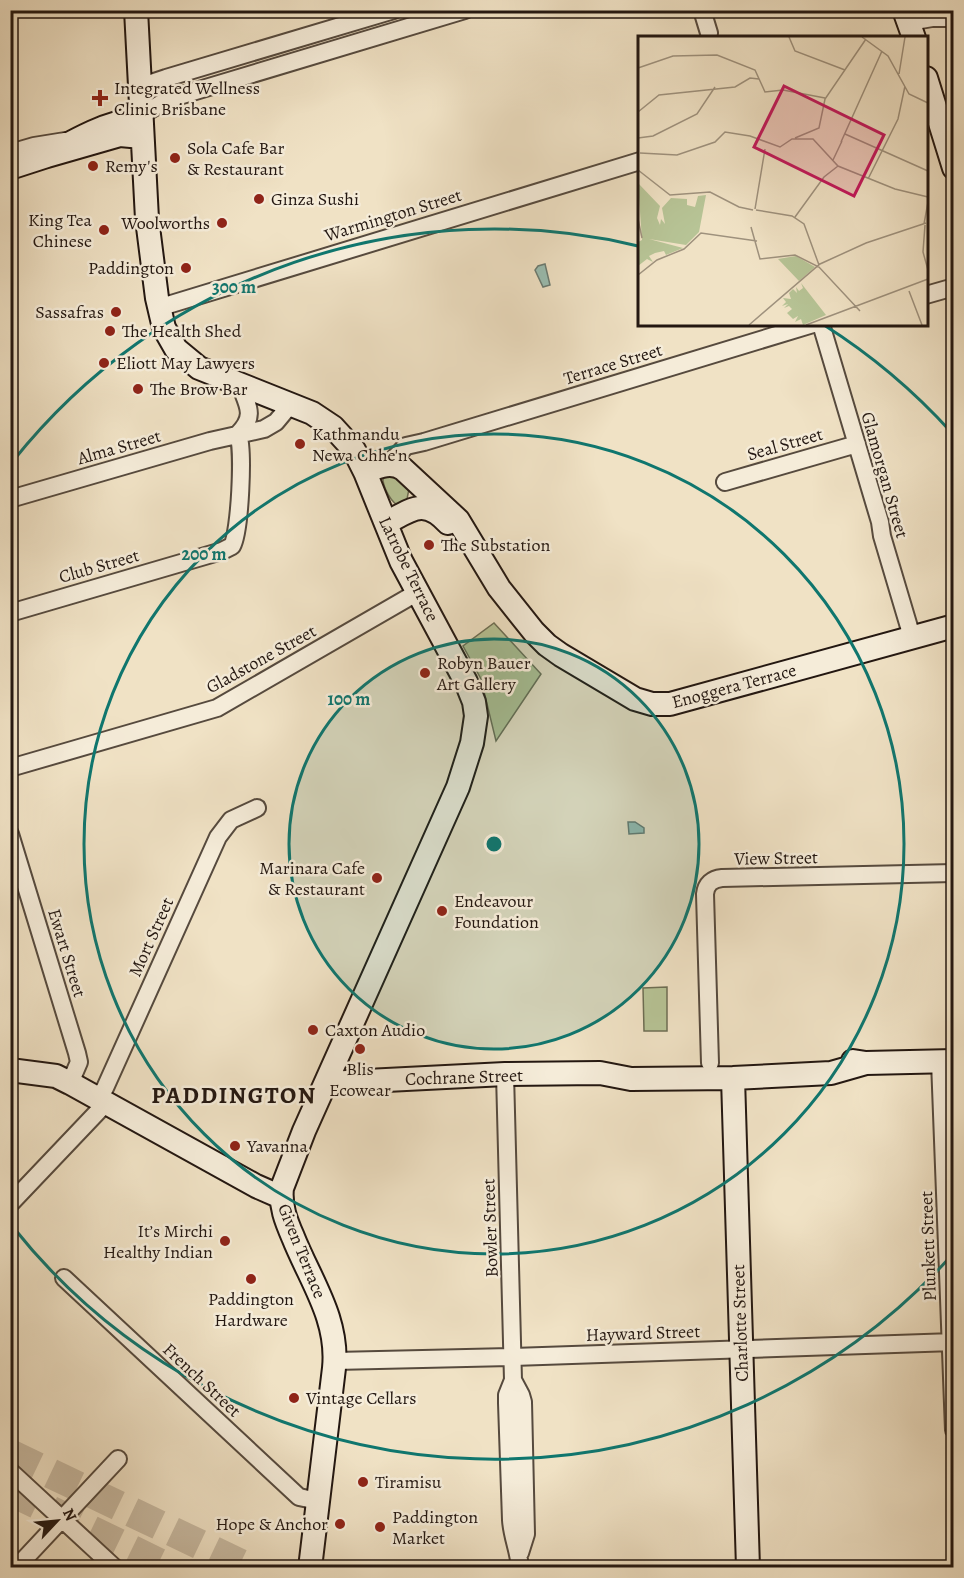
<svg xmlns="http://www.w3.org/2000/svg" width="964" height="1578" font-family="Alegreya,serif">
<rect width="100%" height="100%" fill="#f0e2c5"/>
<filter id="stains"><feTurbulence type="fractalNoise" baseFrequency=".00333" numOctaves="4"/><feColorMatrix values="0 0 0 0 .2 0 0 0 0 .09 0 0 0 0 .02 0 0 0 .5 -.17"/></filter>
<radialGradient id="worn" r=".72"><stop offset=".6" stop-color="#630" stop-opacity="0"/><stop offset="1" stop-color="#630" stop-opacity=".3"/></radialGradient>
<!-- green -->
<path fill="#b7c496" stroke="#6d6e54" stroke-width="1.5" d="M396 473 409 489 407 499 397 505C389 499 382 485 383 476Z
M494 623 541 674 496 741 481 679 463 646Z
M667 987V1031H644L643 988Z"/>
<!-- water -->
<path fill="#9abeb2" stroke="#6a7b72" stroke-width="1.5" d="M545 264 550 285 543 287 535 270 538 266Z
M628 822H635L644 828V833L629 834Z"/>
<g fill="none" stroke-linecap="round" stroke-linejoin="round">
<!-- highway-tunnel -->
<path stroke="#c7b9a1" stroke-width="30" stroke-dasharray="30 15" stroke-linecap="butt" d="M10 1454 249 1568
M10 1491 169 1568"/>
<defs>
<path id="street" d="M702 10 709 33
M909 22 932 18H954
M140 83H151L166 78 394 10
M141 115 169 99 465 10
M10 153 34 146 65 141
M926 295 954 287
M158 308 640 161
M821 324 880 522 882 536 912 637
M238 434C256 416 248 406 240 385
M388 465 406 446 424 442 813 324
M725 482 857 444
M10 499 210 441 264 429 276 422 291 404
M10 613 222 551 232 546C240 532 244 450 238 434
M10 768 217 708 418 592
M10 834 77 1053 79 1062 70 1083
M940 1061 954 1430
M710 1063 705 894C706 884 712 879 722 878L954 873
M505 1074 513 1380 507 1395V1403L511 1520C512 1537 519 1551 520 1568
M98 1099 105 1088 218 837 231 820 257 808
M10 1204 106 1103
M64 1278 299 1497 318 1501
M335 1361 513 1357 954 1342
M513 1380 521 1395 523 1402 526 1534 520 1553
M10 1471 115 1568
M16 1568 118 1459"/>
<path id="secondary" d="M136 10 147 219 157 298 164 328 176 349 199 368 312 413 333 427 354 450 365 472 401 561 466 682 474 702 476 716 472 743 458 787 304 1131 282 1188C280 1206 286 1221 293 1237 310 1280 339 1319 334 1368L310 1568
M904 10 914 38
M926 78 954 168
M141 118C107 122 77 139 47 156L120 135 142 137
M10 168 47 156
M365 472C378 467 391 461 403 469L458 520 499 588 534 632 547 645 561 655 635 699 652 704H670L954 626
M386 523C411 510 424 497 448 523
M853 1061 866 1063 954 1061
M10 1070 56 1076 70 1083 256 1186 281 1197
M733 1078 748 1568
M327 1083 505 1074 600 1073 631 1079 733 1078 831 1073 866 1063"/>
</defs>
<!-- street casing -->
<use href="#street" stroke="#564a3e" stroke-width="20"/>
<!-- secondary casing -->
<use href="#secondary" stroke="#231711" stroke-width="26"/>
<!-- street -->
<use href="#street" stroke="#f5ecd9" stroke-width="16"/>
<!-- secondary -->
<use href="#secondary" stroke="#f5ecd9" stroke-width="22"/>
</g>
<!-- distance rings -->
<circle cx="494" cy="844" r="205" fill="#0f766e" fill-opacity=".12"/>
<g fill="none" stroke="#0f766e" stroke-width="3">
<circle cx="494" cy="844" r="205"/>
<circle cx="494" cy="844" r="410"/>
<path d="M951 1256A615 615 0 0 1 13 1227M13 461A615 615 0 0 1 638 246M824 325A615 615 0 0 1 951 432"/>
</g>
<!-- markers -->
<g fill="#8f2418" stroke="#f5ecd9" stroke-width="2">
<path d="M97 89h6v6h6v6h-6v6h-6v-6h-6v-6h6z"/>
<circle cx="175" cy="158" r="6"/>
<circle cx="93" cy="166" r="6"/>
<circle cx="259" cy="199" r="6"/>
<circle cx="222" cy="223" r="6"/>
<circle cx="104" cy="230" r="6"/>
<circle cx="186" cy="268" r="6"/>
<circle cx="116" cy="312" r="6"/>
<circle cx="110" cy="331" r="6"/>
<circle cx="104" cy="363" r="6"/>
<circle cx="138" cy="389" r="6"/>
<circle cx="300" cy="444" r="6"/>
<circle cx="429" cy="545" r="6"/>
<circle cx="425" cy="673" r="6"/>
<circle cx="377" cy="878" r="6"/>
<circle cx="442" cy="911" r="6"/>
<circle cx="313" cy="1030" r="6"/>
<circle cx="360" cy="1049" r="6"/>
<circle cx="235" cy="1146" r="6"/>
<circle cx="225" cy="1241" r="6"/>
<circle cx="251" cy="1279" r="6"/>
<circle cx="294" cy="1398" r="6"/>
<circle cx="363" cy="1482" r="6"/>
<circle cx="340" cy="1524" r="6"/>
<circle cx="380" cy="1527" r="6"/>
</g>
<g text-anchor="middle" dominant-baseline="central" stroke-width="5" stroke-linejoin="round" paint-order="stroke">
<!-- poi labels -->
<g font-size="18" fill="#231711" stroke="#f5ecd9" text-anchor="start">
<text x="114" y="88">Integrated Wellness<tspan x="114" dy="21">Clinic Brisbane</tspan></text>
<text x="187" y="148">Sola Cafe Bar<tspan x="187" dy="21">&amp; Restaurant</tspan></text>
<text x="105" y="166">Remy's</text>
<text x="271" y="199">Ginza Sushi</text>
<text x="92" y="220" text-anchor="end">King Tea<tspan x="92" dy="21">Chinese</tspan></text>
<text x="210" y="223" text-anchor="end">Woolworths</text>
<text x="174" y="268" text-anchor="end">Paddington</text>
<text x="104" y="312" text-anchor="end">Sassafras</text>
<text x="122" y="331">The Health Shed</text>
<text x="116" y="363">Eliott May Lawyers</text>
<text x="150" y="389">The Brow Bar</text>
<text x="312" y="434">Kathmandu<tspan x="312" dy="21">Newa Chhe'n</tspan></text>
<text x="441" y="545">The Substation</text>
<text x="437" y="663">Robyn Bauer<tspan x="437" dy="21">Art Gallery</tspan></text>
<text x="365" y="868" text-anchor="end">Marinara Cafe<tspan x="365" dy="21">&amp; Restaurant</tspan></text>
<text x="454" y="901">Endeavour<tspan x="454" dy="21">Foundation</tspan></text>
<text x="325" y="1030">Caxton Audio</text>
<text x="360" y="1069" text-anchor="middle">Blis<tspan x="360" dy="21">Ecowear</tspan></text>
<text x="247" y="1146">Yavanna</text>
<text x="213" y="1231" text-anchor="end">It’s Mirchi<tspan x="213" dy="21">Healthy Indian</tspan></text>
<text x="251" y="1299" text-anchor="middle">Paddington<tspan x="251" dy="21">Hardware</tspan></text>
<text x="306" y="1398">Vintage Cellars</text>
<text x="375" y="1482">Tiramisu</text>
<text x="392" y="1517">Paddington<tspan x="392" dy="21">Market</tspan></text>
<text x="328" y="1524" text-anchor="end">Hope &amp; Anchor</text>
</g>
<!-- street labels -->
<g font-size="18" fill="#231711" stroke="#f5ecd9">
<text transform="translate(393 215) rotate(-17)">Warmington Street</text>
<text transform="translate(613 364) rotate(-17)">Terrace Street</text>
<text transform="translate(785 444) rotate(-16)">Seal Street</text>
<text transform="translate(119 447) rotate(-16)">Alma Street</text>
<text transform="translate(885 475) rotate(74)">Glamorgan Street</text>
<text transform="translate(99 566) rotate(-16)">Club Street</text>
<text transform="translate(409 569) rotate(64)">Latrobe Terrace</text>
<text transform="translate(261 659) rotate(-29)">Gladstone Street</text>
<text transform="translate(734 686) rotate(-15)">Enoggera Terrace</text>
<text transform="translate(776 858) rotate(-1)">View Street</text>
<text transform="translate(151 937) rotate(-66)">Mort Street</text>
<text transform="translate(67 953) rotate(73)">Ewart Street</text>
<text transform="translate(464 1077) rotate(-2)">Cochrane Street</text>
<text transform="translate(490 1228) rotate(-92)">Bowler Street</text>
<text transform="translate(928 1246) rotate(-92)">Plunkett Street</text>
<text transform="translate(302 1251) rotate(68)">Given Terrace</text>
<text transform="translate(740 1323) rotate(-92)">Charlotte Street</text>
<text transform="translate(643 1333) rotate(-2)">Hayward Street</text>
<text transform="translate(202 1380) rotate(43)">French Street</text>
</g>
<!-- district labels -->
<g font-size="24" font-weight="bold" letter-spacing="1.5" fill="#231711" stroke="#f5ecd9">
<text x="234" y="1095">PADDINGTON</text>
</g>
</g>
<!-- overview -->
<g transform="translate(638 36)">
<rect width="290" height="290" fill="#f0e2c5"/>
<path d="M0 147 22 170 19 182 22 189 23 183 27 188 24 172 33 162 49 163V169L57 171 60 160 68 159 61 196 48 209 11 203 45 212 28 219 26 215 17 217 11 220 15 226 9 223 0 230V206L4 204ZM158 220 177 231 161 245 140 223ZM163 247 188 279 165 289 163 283 157 286 160 280 155 283 149 277 154 273 151 270 146 272 150 268 144 270 148 266 145 262 153 263 151 257 155 253 159 257 158 251 161 255 165 252Z" fill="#b7c496"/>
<path fill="none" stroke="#9e917d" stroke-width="1.5" d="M151 1 157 15 207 34M224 1 250 20 271 58 290 67M0 32 35 20 79 19 117 34 127 56 145 54 187 62M261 38 267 1M0 76 21 59 97 51 112 42 121 43M207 98 290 135M0 102 15 100 59 78 77 51M157 102 181 92 187 63 228 3M203 106 244 15M2 117 39 119 77 106 87 96 112 100 142 111 154 103H175L200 130 257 153 290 161M195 124 204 105M0 134 32 159 72 156 101 171 115 174M230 143 260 83 267 50M117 173 127 113M118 174 154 180 166 188 181 229M157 181 186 141 200 130M0 183 4 202M286 188 290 166M287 189 285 216 290 234M113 191 122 223 157 219 181 231 222 275M0 239 19 224 46 213 63 197 119 205M271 255 284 289M111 289 182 228 228 207 288 187M168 289 290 243"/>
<path fill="#c2185b" fill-opacity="0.15" stroke="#c2185b" stroke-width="3" d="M146 50 246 99 216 160 116 111Z"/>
<rect width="290" height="290" fill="none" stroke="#231711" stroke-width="3"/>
</g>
<circle cx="494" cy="844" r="9" fill="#0f766e" stroke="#f5ecd9" stroke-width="3"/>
<g font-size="18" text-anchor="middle" font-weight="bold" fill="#0f766e" stroke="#f5ecd9" stroke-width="5" stroke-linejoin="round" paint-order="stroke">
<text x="234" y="293">300 m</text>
<text x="204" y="560">200 m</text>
<text x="349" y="705">100 m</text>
</g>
<!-- margin -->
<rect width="964" height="1578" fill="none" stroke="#f0e2c5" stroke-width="36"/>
<rect x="12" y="12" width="940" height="1554" fill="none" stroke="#231711" stroke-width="3"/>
<rect x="18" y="18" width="928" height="1542" fill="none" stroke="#231711" stroke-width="1.5"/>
<!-- north arrow -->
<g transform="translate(57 1521) rotate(64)" stroke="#f5ecd9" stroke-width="4.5" paint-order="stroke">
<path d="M0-4.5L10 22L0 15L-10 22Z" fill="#231711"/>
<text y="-9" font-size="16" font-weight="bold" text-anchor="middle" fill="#231711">N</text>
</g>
<rect width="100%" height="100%" filter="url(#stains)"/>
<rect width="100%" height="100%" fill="url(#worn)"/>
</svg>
